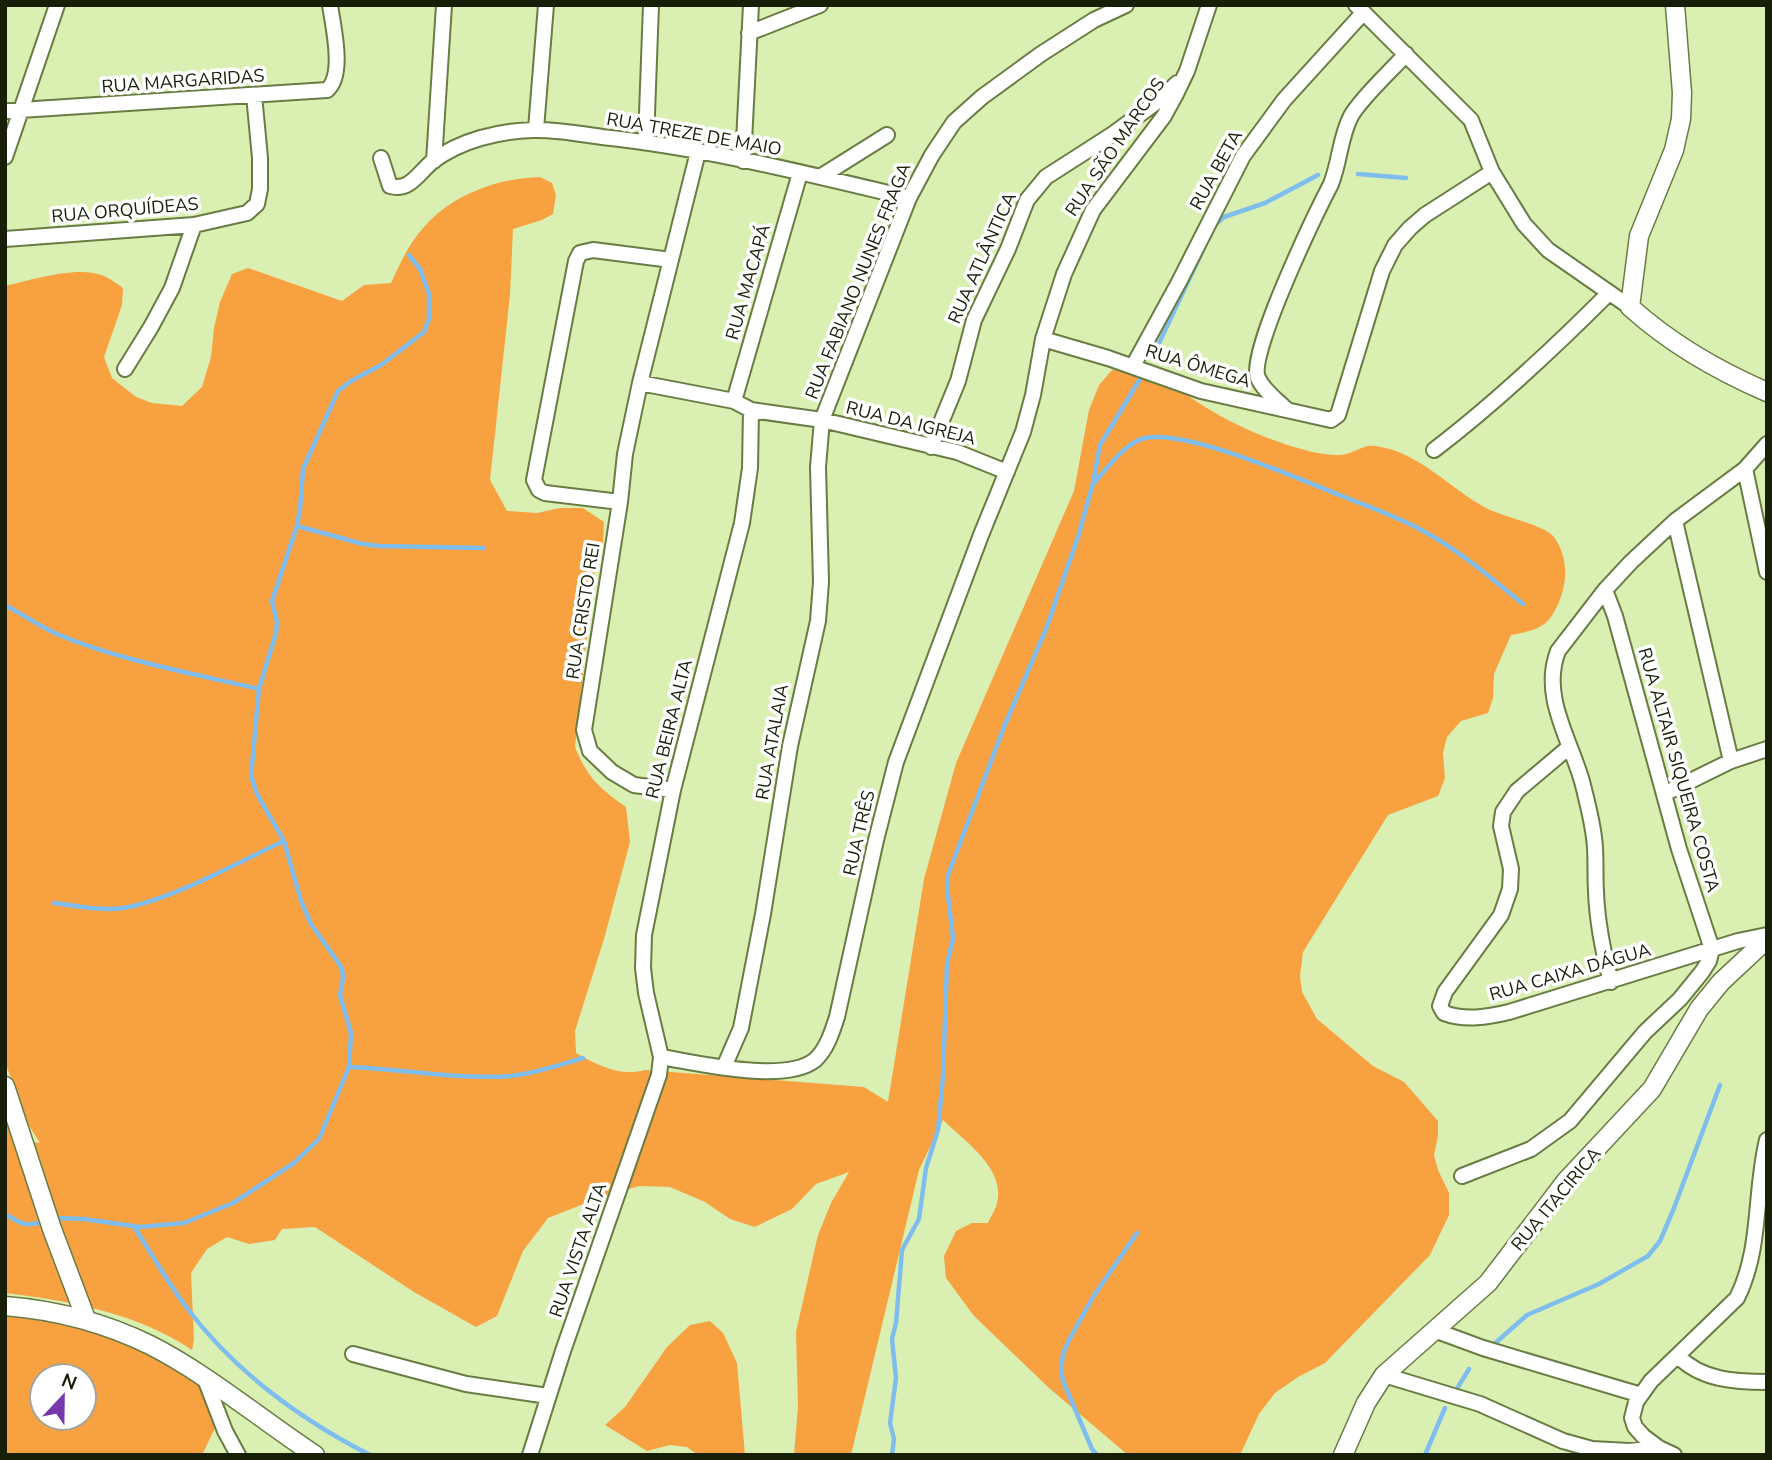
<svg xmlns="http://www.w3.org/2000/svg" width="1772" height="1460" font-family="'Nunito Sans',sans-serif">
<rect width="100%" height="100%" fill="#d9f0b2"/>
<!-- green -->
<path fill="#f8a141" fill-rule="evenodd" d="M540 177 552 183 556 195 553 214 542 220 513 229 510 295 490 480 507 511 537 513 560 508H583L604 522 603 542 593 580 575 747C587 777 599 788 626 807L630 842 604 939 575 1031 576 1053C597 1065 620 1077 645 1070L864 1087 888 1102 924 879 956 763 1074 491 1089 410 1099 385 1112 370C1119 369 1127 367 1133 367 1154 369 1184 394 1202 405 1226 420 1252 433 1279 442 1297 448 1321 456 1341 455 1353 454 1363 444 1376 446 1421 453 1449 488 1486 508 1501 516 1546 526 1554 537 1568 557 1568 580 1559 602 1548 628 1537 630 1511 635L1494 674 1493 698 1488 713 1461 721 1447 737 1443 753 1445 778 1438 796 1388 815 1303 952 1300 976 1302 992 1317 1019 1373 1066 1404 1082 1438 1121V1136L1434 1155 1438 1170 1449 1193V1215L1430 1255 1325 1363 1298 1377 1275 1393 1259 1414 1240 1455H1128L1049 1388 974 1316 946 1278 944 1256 956 1231 972 1223H988C991 1216 996 1209 997 1203 1006 1168 964 1141 943 1120L919 1170 851 1455H794L798 1407 796 1332 818 1235 831 1203 849 1172 816 1184 792 1209 755 1227 730 1219 705 1202 670 1187 639 1186 601 1197 548 1218 523 1251 497 1316 476 1327 414 1292 315 1227 282 1229 275 1240 249 1244 227 1237 207 1249 191 1273 194 1340 192 1350C137 1313 70 1301 5 1293V1111L18 1140 40 1143 28 1124 5 1062V286C32 280 78 265 104 276 111 279 117 284 123 288L122 305 104 357 112 378 136 397 152 403 182 406 202 387 211 357 214 328 220 302 232 274 248 268 342 301 364 285 391 283C400 264 409 243 424 227 452 195 498 178 540 177Z
M5 1313 51 1318 128 1340 199 1380 217 1424 202 1455H5ZM42 1376H84V1418H42Z
M710 1321 723 1333 737 1363 745 1455H698L687 1447 670 1445 647 1451 605 1425 625 1407 667 1347 690 1325Z"/>
<g fill="none" stroke-linecap="round" stroke-linejoin="round">
<!-- stream -->
<path stroke="#80bdef" stroke-width="4.5" d="M1358 174 1406 178
M1216 224 1224 217 1265 203 1318 175
M1152 358 1203 250
M1094 483C1107 469 1125 442 1145 438 1188 429 1298 479 1342 496 1371 508 1397 516 1425 532 1460 551 1492 579 1523 604
M297 526 363 544 379 546 484 548
M5 605C22 614 39 626 57 634 121 661 191 673 259 689
M54 903C78 906 105 912 129 907 177 897 238 862 284 841
M349 1067C403 1069 457 1080 510 1076 534 1074 559 1065 583 1058
M5 1214C23 1225 25 1227 46 1221
M55 1218 84 1219 140 1227 184 1223 233 1203 294 1163 319 1139 349 1067 351 1033 340 995 343 978 342 968 311 924 301 901 284 841 257 794 251 776 259 689 276 633 277 622 272 601 297 526 300 509 303 469 338 391 351 381 381 365 424 332 429 319V294L420 269 409 255
M134 1227C152 1254 168 1283 187 1308 235 1372 300 1419 370 1455
M1493 1345 1527 1315 1599 1284 1648 1256 1660 1241 1674 1208 1720 1085
M1458 1387 1469 1369
M892 1455 894 1439 890 1423 896 1378 892 1339 896 1323 902 1250 919 1219 926 1168 938 1130 943 1076 947 964 953 939 947 886 948 875 1004 727 1046 629 1078 537 1093 483 1100 445 1143 374
M1097 1455 1092 1449 1063 1381 1061 1370 1063 1354 1069 1340 1093 1297 1137 1233
M1425 1455 1445 1408"/>
<defs>
<path id="minor" d="M1356 5 1471 120 1492 172 1524 224 1548 250 1630 307
M749 33 820 5
M5 111 327 90C345 75 333 26 330 5
M536 129 546 5
M646 141 651 5
M5 157 57 5
M381 158 390 186C410 192 420 171 433 161 461 140 499 131 533 130 556 129 580 134 602 137 706 148 808 174 909 198
M434 161 444 5
M743 161 751 5
M820 177 887 135
M5 239 194 225 247 213 257 204 260 189V158L254 95
M1043 339 1108 358 1201 391 1331 420 1338 415 1382 271 1395 245 1410 228 1425 215 1492 172
M1133 366 1179 282 1243 156 1284 100 1363 13
M125 369 151 327 172 288 194 225
M640 383 734 401 751 410 822 420 957 452 1007 472
M734 401 800 173
M1287 410C1278 401 1263 390 1258 378 1247 355 1317 211 1331 184 1340 161 1340 137 1351 116 1362 97 1391 71 1406 54
M931 447 958 381 974 320 1008 249 1027 200 1046 177 1113 134 1162 98 1177 83
M1434 450C1497 402 1553 349 1609 293
M1745 469 1767 572
M620 502 545 493 539 490 534 480 576 261 580 253 593 250 671 260
M1675 521 1731 761
M1568 748 1517 791 1503 812 1501 826 1511 869 1510 889 1501 915 1445 992 1440 1006 1444 1013C1465 1021 1488 1017 1509 1012L1738 941 1767 935
M673 790 634 785 612 772 590 751 584 730 620 502 625 454 640 383 698 152
M1664 794 1731 761 1767 749
M1611 982C1603 952 1597 922 1596 891 1595 877 1596 863 1595 848 1594 827 1588 806 1583 785 1572 742 1540 697 1558 651L1605 590 1631 562 1675 521 1745 469 1767 444
M661 1057C698 1063 785 1084 815 1060 827 1049 832 1032 837 1017L876 840 896 762 981 535 1023 432 1033 395 1043 339 1064 274 1093 210 1164 116 1175 96 1187 71 1209 5
M724 1067 741 1028 763 914 790 746 818 621 821 582 818 467 822 420 909 198 932 155 954 122 982 97 1041 54 1094 20 1126 5
M1462 1176 1531 1149 1570 1121 1645 1032 1680 999 1702 972 1709 961 1712 949 1679 849 1615 616 1605 590
M1434 1330 1483 1348 1641 1395
M353 1354 466 1384 548 1396
M1678 1356C1701 1380 1735 1382 1767 1382
M1384 1375 1480 1404 1563 1441 1592 1449 1629 1451 1659 1448 1674 1455
M205 1379 225 1431 238 1455
M1659 1448 1643 1436 1635 1427 1632 1418 1636 1402 1651 1381 1737 1298C1762 1248 1754 1193 1767 1140
M530 1455 563 1351 659 1075 661 1057 646 993 643 968 644 935 673 790 742 523 750 468 751 410"/>
<path id="tertiary" d="M1675 5 1682 93 1681 119 1674 150 1639 236 1630 307C1671 344 1716 370 1767 392
M5 1086 52 1229 86 1319
M5 1306C55 1310 105 1323 150 1345 209 1375 260 1419 315 1455
M1343 1455 1366 1403 1384 1375 1488 1283 1566 1181 1652 1089 1699 1009 1721 982 1767 939"/>
</defs>
<!-- minor casing -->
<use href="#minor" stroke="#687c43" stroke-width="18"/>
<!-- tertiary casing -->
<use href="#tertiary" stroke="#687c43" stroke-width="21"/>
<!-- minor -->
<use href="#minor" stroke="#fff" stroke-width="14"/>
<!-- tertiary -->
<use href="#tertiary" stroke="#fff" stroke-width="18"/>
</g>
<g text-anchor="middle" dominant-baseline="central" stroke-width="7" stroke-linejoin="round" paint-order="stroke">
<!-- street labels -->
<g font-size="18" fill="#171f08" stroke="#fff">
<text transform="translate(183 81) rotate(-4)">RUA MARGARIDAS</text>
<text transform="translate(694 134) rotate(10)">RUA TREZE DE MAIO</text>
<text transform="translate(1115 147) rotate(-56)">RUA SÃO MARCOS</text>
<text transform="translate(1216 170) rotate(-61)">RUA BETA</text>
<text transform="translate(125 210) rotate(-5)">RUA ORQUÍDEAS</text>
<text transform="translate(982 258) rotate(-66)">RUA ATLÂNTICA</text>
<text transform="translate(858 281) rotate(-68)">RUA FABIANO NUNES FRAGA</text>
<text transform="translate(748 282) rotate(-74)">RUA MACAPÁ</text>
<text transform="translate(1198 366) rotate(17)">RUA ÔMEGA</text>
<text transform="translate(911 423) rotate(14)">RUA DA IGREJA</text>
<text transform="translate(583 611) rotate(-81)">RUA CRISTO REI</text>
<text transform="translate(669 729) rotate(-76)">RUA BEIRA ALTA</text>
<text transform="translate(772 742) rotate(-80)">RUA ATALAIA</text>
<text transform="translate(1679 770) rotate(74)">RUA ALTAIR SIQUEIRA COSTA</text>
<text transform="translate(859 833) rotate(-77)">RUA TRÊS</text>
<text transform="translate(1570 972) rotate(-16)">RUA CAIXA DÁGUA</text>
<text transform="translate(1556 1199) rotate(-50)">RUA ITACIRICA</text>
<text transform="translate(578 1250) rotate(-71)">RUA VISTA ALTA</text>
</g>
</g>
<!-- border -->
<rect width="1772" height="1460" fill="none" stroke="#171f08" stroke-width="14"/>
<!-- north arrow -->
<g transform="translate(63 1397) rotate(22)"><circle r="33" fill="#ffffff" stroke="#a2a59c" stroke-width="2"/>
<path d="M0-5L12 26L0 18L-12 26Z" fill="#7638ad"/>
<text y="-10" font-size="19" font-weight="bold" text-anchor="middle" fill="#171f08">N</text>
</g>
</svg>
